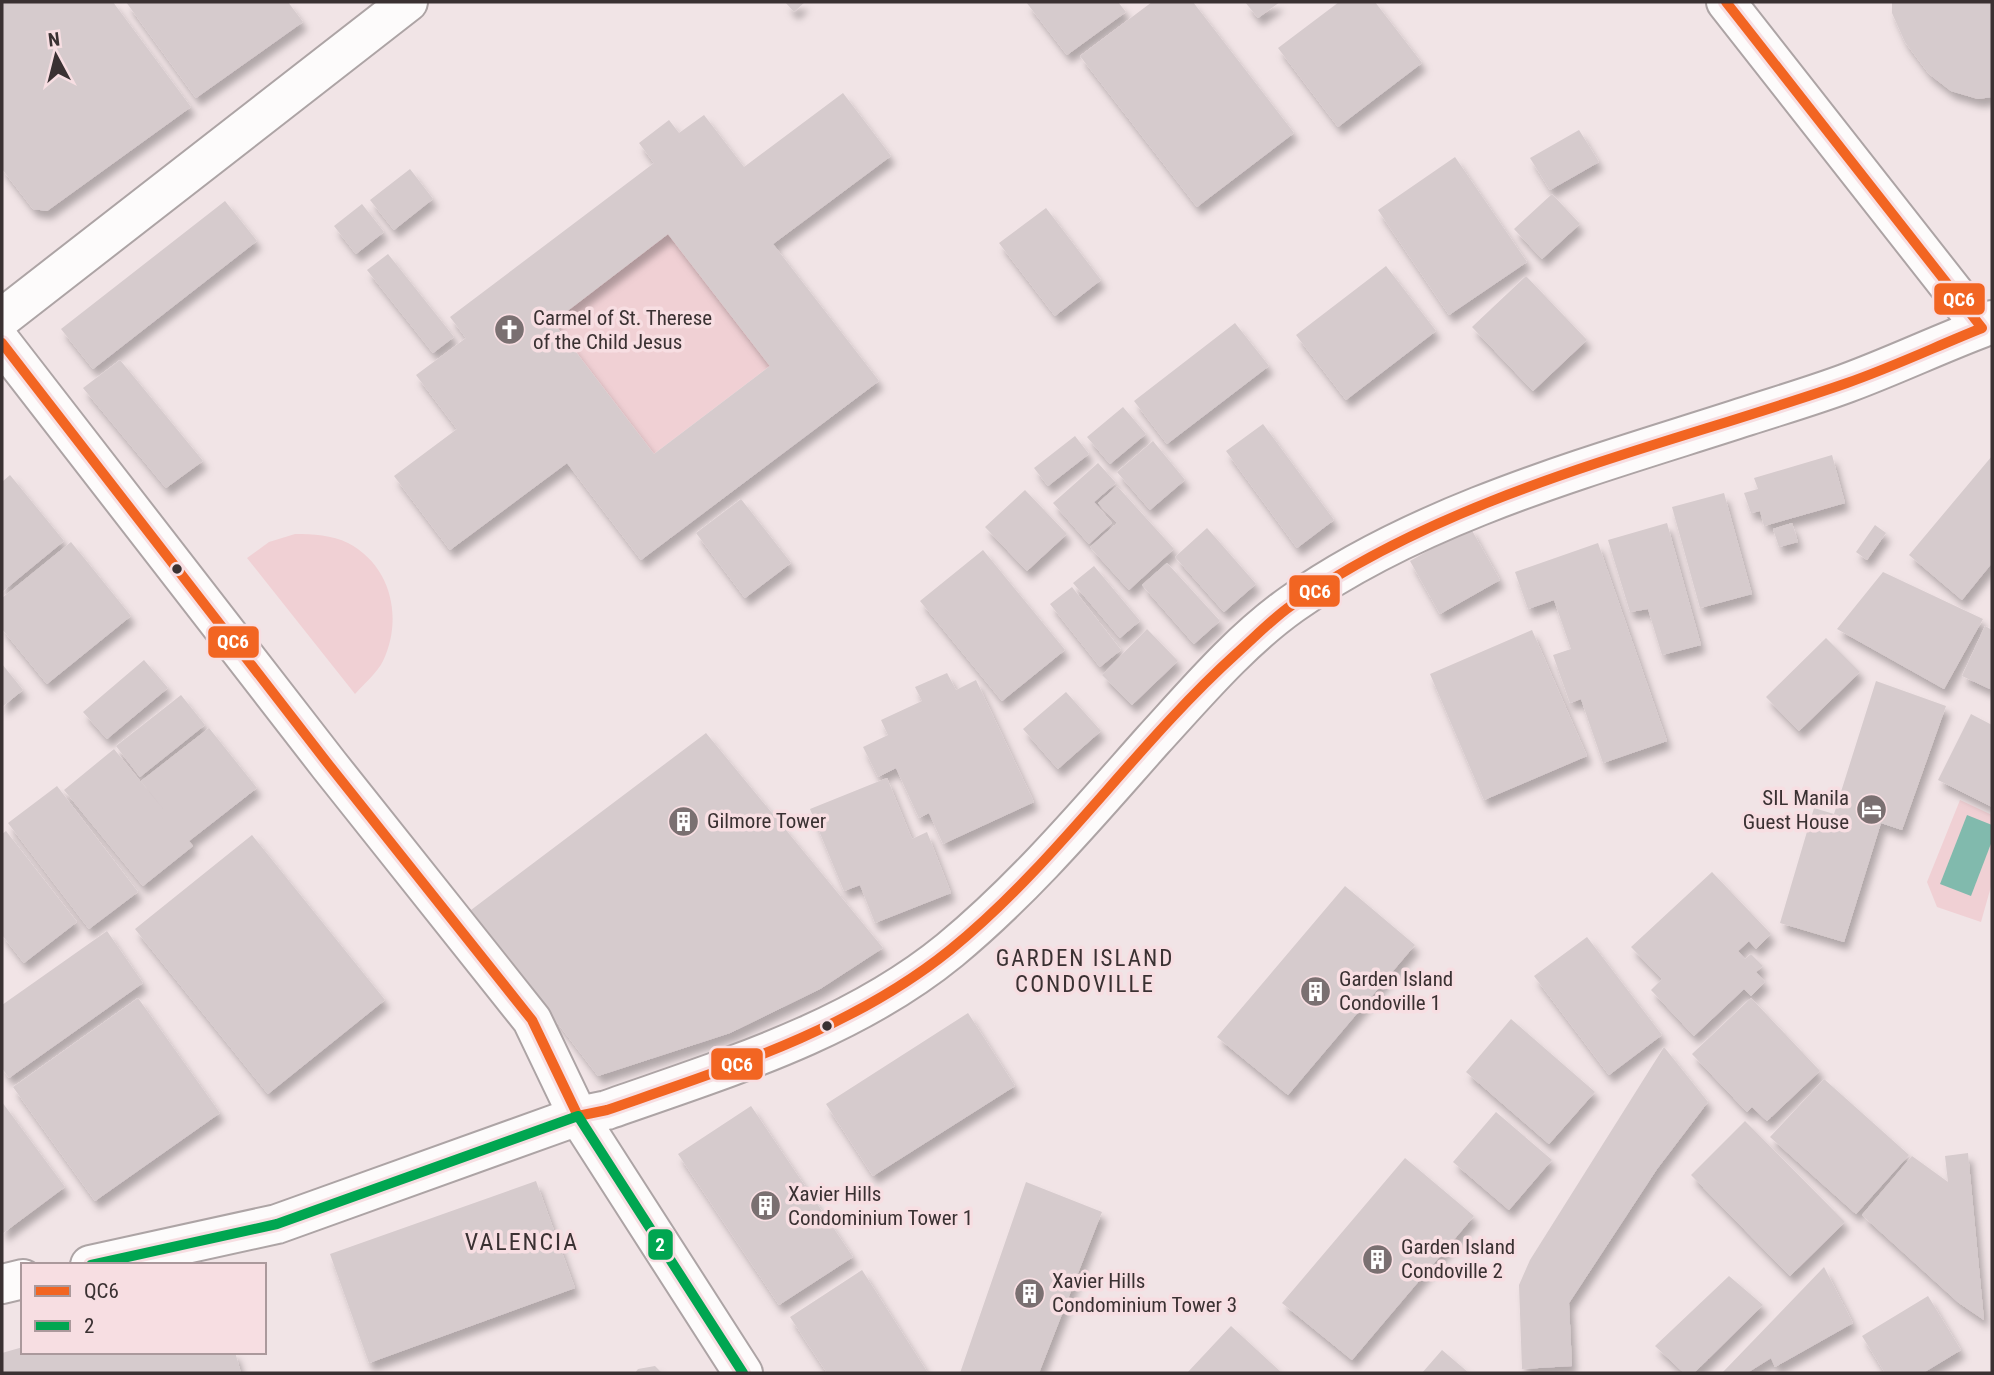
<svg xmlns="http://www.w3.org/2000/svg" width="1994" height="1375" font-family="'Roboto Condensed',sans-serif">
<defs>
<filter id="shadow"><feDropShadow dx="4.5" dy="8" stdDeviation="3.5" flood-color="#0004"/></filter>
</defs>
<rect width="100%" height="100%" fill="#f1e4e6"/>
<!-- green -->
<path fill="#f0d0d4" d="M668 234 770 366 654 454 553 322Z
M295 534C313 534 332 535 348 543 392 566 403 619 383 661 377 673 364 684 355 694L247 558 269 542Z
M1960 800 1992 815V883L1981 922 1937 907 1927 882Z"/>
<!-- water -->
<path fill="#81baad" d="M1967 815 1992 825V841L1971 896 1940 884Z"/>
<!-- building -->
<path fill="#d6cbcd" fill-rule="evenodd" filter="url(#shadow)" d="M113 2 191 107 47 211 33 209 2 169V3Z
M126 2H288L303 22 196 98Z
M785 2H805L794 12Z
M1026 2H1118L1126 12 1067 55Z
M1152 2H1193L1294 133 1197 207 1080 56Z
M1245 2H1280L1258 18Z
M1339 2H1375L1422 63 1338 127 1278 48Z
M1892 2H1992V97L1978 99 1951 91 1929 74 1905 42 1892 13Z
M843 93 891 156 773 244 879 381 641 560 567 463 450 550 394 476 457 429 416 375 466 338 450 317 654 163 639 143 669 120 679 133 704 115 744 167ZM668 234 770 366 654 454 553 322Z
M1579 130 1599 162 1550 190 1530 158Z
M1455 157 1527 262 1449 315 1378 210Z
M410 169 433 199 394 230 370 200Z
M1552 194 1580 224 1542 259 1514 229Z
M225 201 257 241 93 369 61 329Z
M362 204 384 232 356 254 334 226Z
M1046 208 1101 280 1055 316 999 243Z
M388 254 454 337 433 353 367 270Z
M1386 266 1436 331 1346 400 1296 335Z
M1526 276 1587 340 1533 391 1472 327Z
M1235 323 1269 366 1167 444 1134 401Z
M120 360 203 461 166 488 83 388Z
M1123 407 1146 434 1110 464 1087 437Z
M1263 424 1334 520 1297 548 1226 451Z
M1075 436 1089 454 1048 486 1034 468Z
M1153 441 1185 480 1150 510 1117 472Z
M1832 455 1845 503 1764 526 1760 511 1751 513 1744 493 1758 489 1754 478Z
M1992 456V563L1962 600 1909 555Z
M1098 463 1116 483 1094 502 1112 523 1089 544 1053 503Z
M10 475 64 541 2 592V482Z
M1117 486 1174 549 1129 590 1090 547 1117 523 1098 503Z
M1025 490 1067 534 1027 571 985 527Z
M1724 493 1752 594 1700 608 1672 507Z
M741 499 791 563 745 598 696 533Z
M1667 523 1701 645 1662 655 1648 609 1630 612 1608 540Z
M1792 523 1798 542 1779 547 1773 529Z
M1875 525 1886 533 1867 560 1856 552Z
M1470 527 1500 580 1440 614 1410 561Z
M1207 528 1256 584 1224 612 1175 557Z
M71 542 131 616 47 684 2 629V598Z
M1598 543 1667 741 1603 763 1581 699 1570 703 1553 655 1571 649 1554 600 1528 609 1515 572Z
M983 550 1065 650 1002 701 920 601Z
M1167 563 1220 621 1194 644 1142 585Z
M1094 566 1140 621 1120 638 1073 583Z
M1883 572 1983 619 1944 689 1837 629Z
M1072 587 1121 650 1100 667 1050 604Z
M1985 626 1992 630V690L1962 676Z
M1147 629 1178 661 1132 705 1102 675Z
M1532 630 1587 756 1484 800 1430 674Z
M1826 638 1860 672 1799 731 1766 697Z
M144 660 168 688 107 739 83 712Z
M2 664 23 690 2 707Z
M947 673 956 690 976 680 1034 802 943 844 929 813 919 818 896 768 878 777 863 747 888 735 881 720 922 701 915 687Z
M1876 681 1946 706 1902 830 1881 823 1844 942 1780 923 1814 808 1834 814Z
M1066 692 1101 731 1058 769 1023 729Z
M181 695 205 725 140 777 116 746Z
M1971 714 1992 725V807L1938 780Z
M209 728 257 788 189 841 193 846 143 886 64 790 114 749 164 810 141 781Z
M706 733 883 948 820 989 730 1033 598 1076 471 910Z
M887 778 912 839 927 832 951 893 875 923 860 885 844 891 810 809Z
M57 786 138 892 89 929 8 823Z
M6 831 77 922 24 963 2 935V834Z
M252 835 385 1000 268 1094 135 929Z
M1712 872 1771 934 1756 949 1749 941 1738 951 1745 959 1751 954 1763 966 1756 972 1765 982 1751 996 1744 989 1694 1036 1651 990 1662 979 1631 947Z
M1345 886 1415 945 1288 1095 1217 1037Z
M107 931 143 983 9 1078 2 1068V1005Z
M1587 937 1662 1035 1609 1075 1534 976Z
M138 998 220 1113 95 1201 13 1087Z
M1751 998 1820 1071 1767 1121 1752 1107 1747 1112 1692 1054Z
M968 1013 1015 1086 873 1176 826 1104Z
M1511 1019 1595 1092 1549 1144 1466 1072Z
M1664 1047 1708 1102 1657 1169 1569 1303 1572 1366 1522 1369 1519 1285 1530 1260Z
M1824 1079 1909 1155 1856 1214 1770 1137Z
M2 1102 65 1187 2 1234Z
M751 1106 853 1257 779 1305 678 1154Z
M1496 1112 1552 1160 1509 1210 1453 1162Z
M1745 1121 1845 1222 1790 1276 1691 1175Z
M1968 1153 1984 1320 1959 1303 1862 1215 1912 1156 1948 1182 1945 1156Z
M1405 1158 1474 1216 1352 1360 1282 1303Z
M536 1181 575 1288 369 1363 330 1254Z
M1026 1182 1102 1212 1039 1373H960Z
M1824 1267 1853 1323 1775 1367 1771 1358 1747 1373H1722Z
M862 1270 928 1373H827L790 1317Z
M1729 1276 1763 1305 1694 1373H1684L1655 1346Z
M1928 1296 1961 1350 1923 1373H1885L1862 1336Z
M1231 1326 1282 1373H1187Z
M23 1347V1352H235L241 1373H2V1353Z
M1442 1350 1469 1373H1422Z
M655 1366 662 1373H635L638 1369Z"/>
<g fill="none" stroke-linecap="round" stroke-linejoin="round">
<defs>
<path id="minor" d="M2 318 408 2"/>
<path id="major" d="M1726 2 1982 328
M2 343 329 765 532 1020 578 1116 743 1373
M90 1265 277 1224 578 1116 607 1110C726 1068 851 1031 950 950 1025 888 1089 812 1153 740 1196 693 1240 641 1292 604 1423 511 1596 465 1747 416 1781 405 1815 395 1847 383 1893 366 1937 345 1982 328L1992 320
M2 1284 23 1279"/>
</defs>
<!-- minor casing -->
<use href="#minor" stroke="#ada4a5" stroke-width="42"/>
<!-- major casing -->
<use href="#major" stroke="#ada4a5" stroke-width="42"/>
<!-- minor -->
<use href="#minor" stroke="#fdfbfb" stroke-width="38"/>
<!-- major -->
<use href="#major" stroke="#fdfbfb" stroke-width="38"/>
<defs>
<path id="bus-1" d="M2 343 329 765 532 1020 578 1116 607 1110C725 1069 851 1030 950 950 1057 863 1135 745 1237 653 1255 637 1273 618 1292 605 1457 490 1660 448 1847 383 1893 367 1937 346 1982 328L1726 2"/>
<path id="bus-2" d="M578 1116 743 1373
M91 1265 277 1224 578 1116"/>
</defs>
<!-- bus-1 casing -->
<use href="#bus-1" stroke="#f7dee2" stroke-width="16"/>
<!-- bus-2 casing -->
<use href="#bus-2" stroke="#f7dee2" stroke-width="16"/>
<!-- bus-1 -->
<use href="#bus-1" stroke="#f26522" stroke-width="10"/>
<!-- bus-2 -->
<use href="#bus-2" stroke="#00a651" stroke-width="10"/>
</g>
<!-- icons -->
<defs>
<symbol id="church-disc" viewBox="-11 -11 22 22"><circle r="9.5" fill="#7a7071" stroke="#f7dee2"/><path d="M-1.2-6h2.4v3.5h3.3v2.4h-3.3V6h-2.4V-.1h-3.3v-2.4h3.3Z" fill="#fff"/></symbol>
<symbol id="hotel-disc" viewBox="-11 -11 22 22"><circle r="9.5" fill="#7a7071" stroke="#f7dee2"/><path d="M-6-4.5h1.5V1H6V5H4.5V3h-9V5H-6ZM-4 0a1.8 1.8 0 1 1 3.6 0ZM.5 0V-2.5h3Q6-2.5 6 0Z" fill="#fff"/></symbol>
<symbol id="building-disc" viewBox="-11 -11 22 22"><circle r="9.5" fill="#7a7071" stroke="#f7dee2"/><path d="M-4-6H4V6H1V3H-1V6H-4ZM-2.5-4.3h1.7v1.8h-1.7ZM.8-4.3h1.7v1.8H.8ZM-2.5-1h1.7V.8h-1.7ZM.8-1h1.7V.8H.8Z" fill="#fff"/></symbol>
</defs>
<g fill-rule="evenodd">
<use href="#church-disc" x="492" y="312" width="35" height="35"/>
<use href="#hotel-disc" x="1854" y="792" width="35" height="35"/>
<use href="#building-disc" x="666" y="804" width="35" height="35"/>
<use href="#building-disc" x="1298" y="974" width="35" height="35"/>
<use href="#building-disc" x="748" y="1188" width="35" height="35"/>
<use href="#building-disc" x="1360" y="1242" width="35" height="35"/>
<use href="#building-disc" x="1012" y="1276" width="35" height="35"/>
</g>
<!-- markers -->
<g fill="#3a3132" stroke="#f7dee2" stroke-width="2.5">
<circle cx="177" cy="569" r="6"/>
<circle cx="827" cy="1026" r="6"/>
</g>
<g text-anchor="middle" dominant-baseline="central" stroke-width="7" stroke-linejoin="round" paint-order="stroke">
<!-- poi labels -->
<g font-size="21" fill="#3a3132" stroke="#f7dee2" text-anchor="start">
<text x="533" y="318">Carmel of St. Therese<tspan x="533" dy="24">of the Child Jesus</tspan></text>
<text x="1849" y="798" text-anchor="end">SIL Manila<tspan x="1849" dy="24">Guest House</tspan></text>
<text x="707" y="821">Gilmore Tower</text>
<text x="1339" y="979">Garden Island<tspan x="1339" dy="24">Condoville 1</tspan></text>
<text x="788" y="1194">Xavier Hills<tspan x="788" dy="24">Condominium Tower 1</tspan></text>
<text x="1401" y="1247">Garden Island<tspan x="1401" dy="24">Condoville 2</tspan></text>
<text x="1052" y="1281">Xavier Hills<tspan x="1052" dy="24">Condominium Tower 3</tspan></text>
</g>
<!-- neighbourhood labels -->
<g font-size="23" letter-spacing="2" fill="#3a3132" stroke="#f7dee2">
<text x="1085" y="958">GARDEN ISLAND<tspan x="1085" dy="26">CONDOVILLE</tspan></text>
</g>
<!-- quarter labels -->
<g font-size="24" letter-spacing="2" fill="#3a3132" stroke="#f7dee2">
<text x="522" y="1242">VALENCIA</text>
</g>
</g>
<g stroke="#f7dee2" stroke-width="2.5">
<rect x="1933" y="282" width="53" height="34" rx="7" fill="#f26522"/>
<rect x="1288" y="574" width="53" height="34" rx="7" fill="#f26522"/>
<rect x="207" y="625" width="53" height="34" rx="7" fill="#f26522"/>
<rect x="710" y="1047" width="54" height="34" rx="7" fill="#f26522"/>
<rect x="647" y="1228" width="27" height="33" rx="7" fill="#00a651"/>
</g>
<g font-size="19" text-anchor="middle" font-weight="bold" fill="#fff">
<text x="1959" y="306">QC6</text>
<text x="1315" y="598">QC6</text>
<text x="233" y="648">QC6</text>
<text x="737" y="1071">QC6</text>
<text x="660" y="1251">2</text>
</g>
<!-- border -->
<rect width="1994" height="1375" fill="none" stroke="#3a3132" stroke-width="7"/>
<!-- legend -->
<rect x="21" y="1263" width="245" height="91" fill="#f7dee2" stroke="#ab999c" stroke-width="2"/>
<rect x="35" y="1286" width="35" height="10" fill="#f26522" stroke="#ab999c" stroke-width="2"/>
<text x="84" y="1298" font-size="21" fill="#3a3132">QC6</text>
<rect x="35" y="1321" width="35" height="10" fill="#00a651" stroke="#ab999c" stroke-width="2"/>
<text x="84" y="1333" font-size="21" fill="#3a3132">2</text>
<!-- north arrow -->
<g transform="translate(56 56) rotate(353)" stroke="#f7dee2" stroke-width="5" paint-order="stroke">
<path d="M0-5L12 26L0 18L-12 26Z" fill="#3a3132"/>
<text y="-10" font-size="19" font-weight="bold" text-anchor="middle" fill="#3a3132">N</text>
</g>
</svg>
